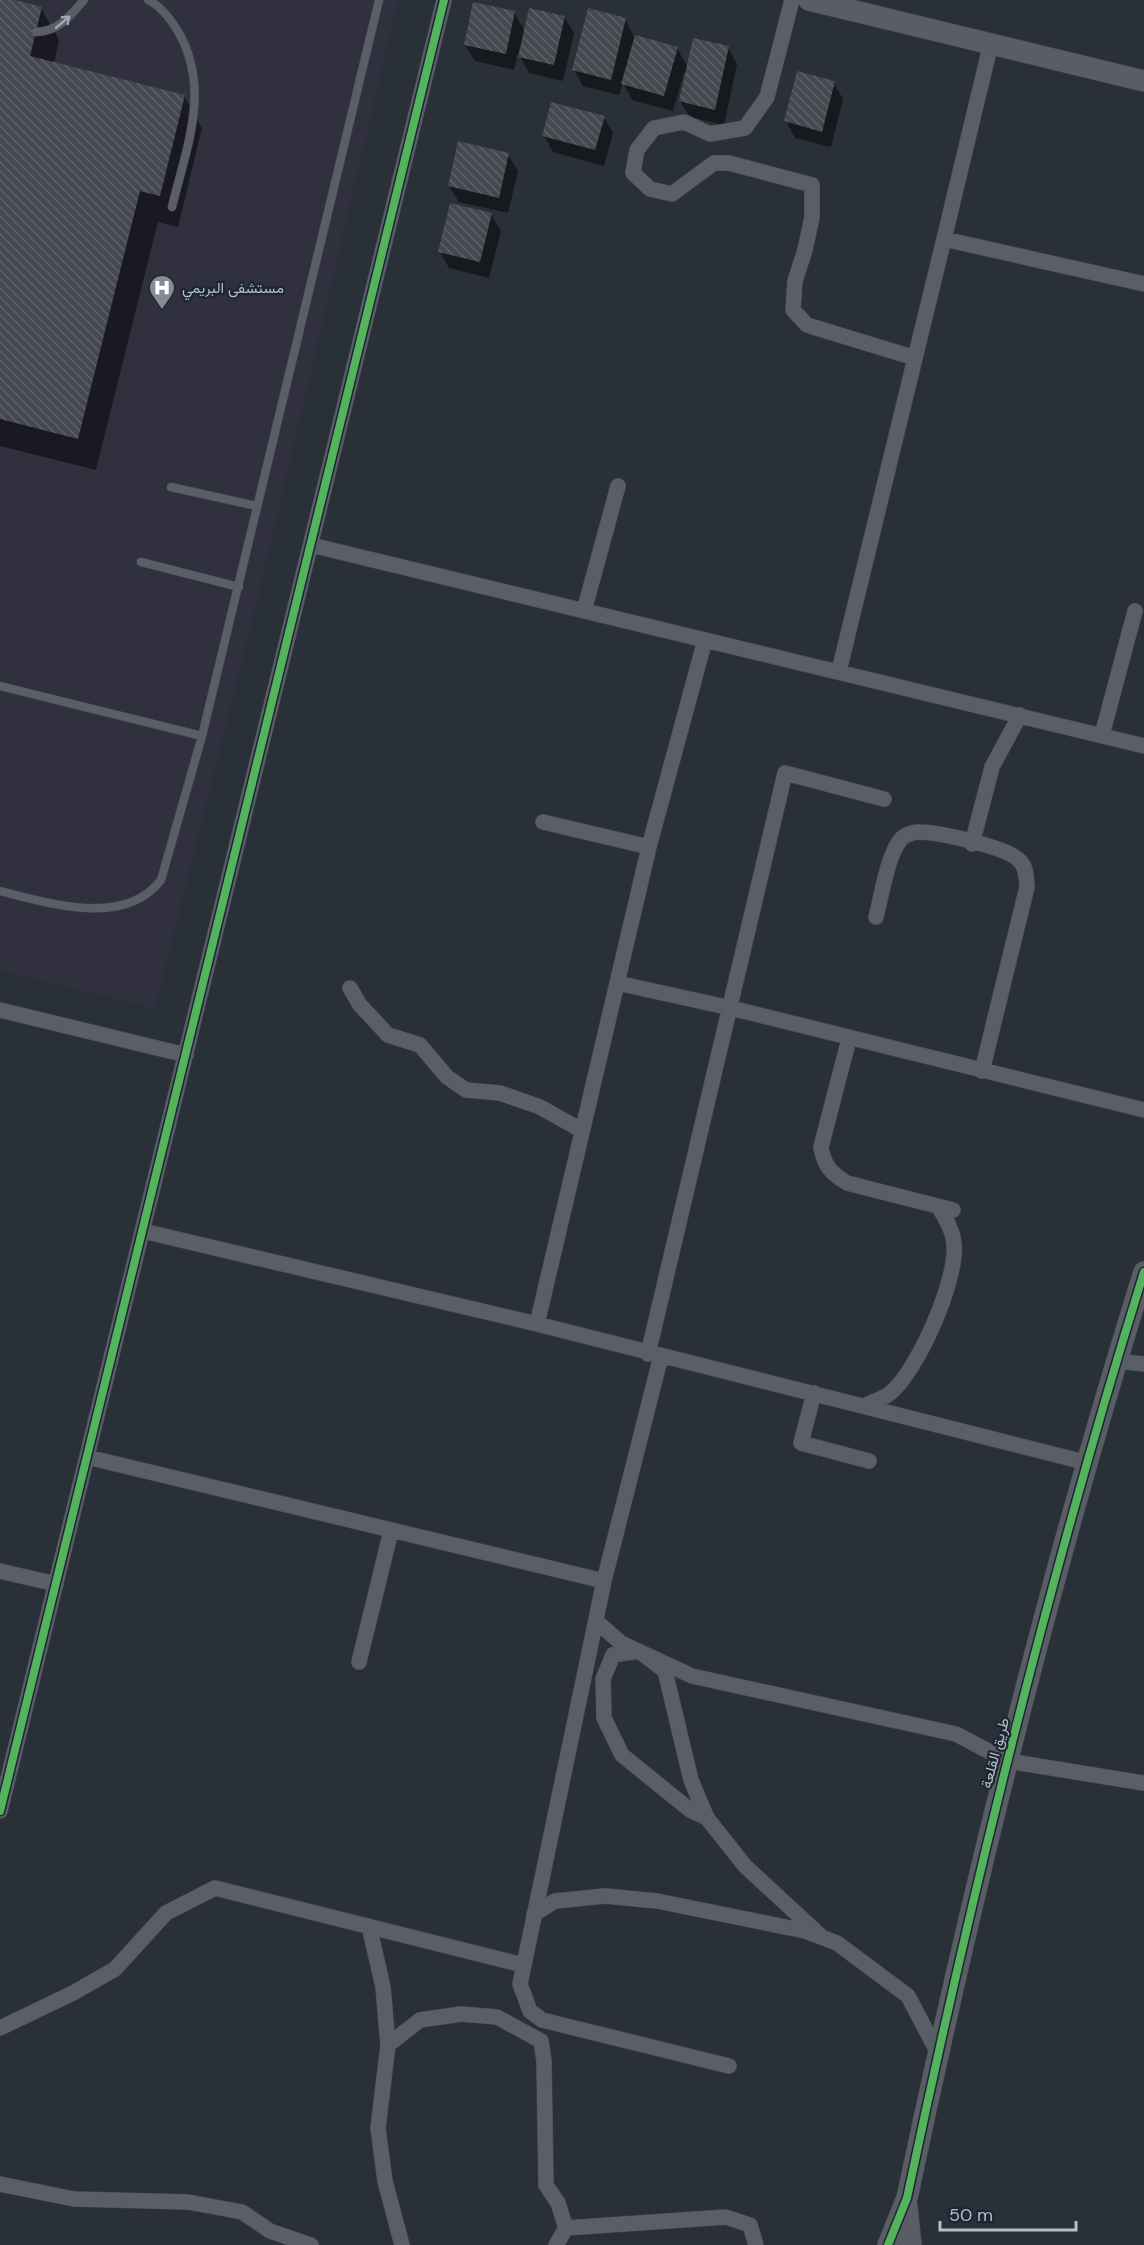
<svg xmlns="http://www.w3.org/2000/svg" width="1144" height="2245" font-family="'DM Sans',Vazirmatn,sans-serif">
<defs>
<pattern id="building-back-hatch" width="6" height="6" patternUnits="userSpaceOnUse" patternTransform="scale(1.5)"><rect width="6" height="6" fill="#444950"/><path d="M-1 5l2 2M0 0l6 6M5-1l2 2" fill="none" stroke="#5d6168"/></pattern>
</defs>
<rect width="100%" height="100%" fill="#2a3038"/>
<!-- medical -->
<path fill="#31303e" d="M0 0H398L252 622 155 1008 0 970Z"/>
<!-- shadow -->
<path fill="#0007" d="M0 0 41 8 59 40 54 64 184 96 202 128 178 227 158 222 96 470 0 446Z
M514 12 525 32 564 17 574 33 563 81 529 73 518 53 514 70 475 61 465 45Z
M625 19 634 37 677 48 688 68 728 48 737 64 724 125 690 117 680 101 687 73H684L673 111 632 100 623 83 619 95 583 86 574 70Z
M834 83 843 99 831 147 795 138 786 121Z
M604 117 613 133 604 166 553 152 544 136Z
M508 155 518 171 508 213 459 202 449 186Z
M491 215 501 231 489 278 449 268 440 252Z"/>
<!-- building -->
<path fill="url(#building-back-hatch)" d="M0 0H15L42 7 30 56 185 95 160 196 140 191 78 439 0 419Z
M473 2 515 11 506 54 464 45Z
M529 8 565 16 554 65 518 57Z
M588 8 626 18 611 80 572 70Z
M635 35 678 47 664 96 621 84Z
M693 38 729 46 715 110 679 101Z
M797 71 835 81 822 132 784 121Z
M551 102 605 116 595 150 542 136Z
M458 141 509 153 499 198 448 186Z
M450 203 492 213 480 262 438 252Z"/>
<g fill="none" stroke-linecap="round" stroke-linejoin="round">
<defs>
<path id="lane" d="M148 0C161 6 172 21 179 33 211 91 186 148 172 207
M36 32C59 31 69 17 84 0
M171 487 257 506
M141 562 239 587
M0 686 202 736
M0 891C49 903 124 928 161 880L202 736 379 0"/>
<path id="street" d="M792 0 767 97 745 128 710 134 684 122 654 128 637 150 633 173 650 189 672 194 714 163H729L812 185V217L805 250 795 281 793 310 807 325 915 358
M944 239 991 43
M311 545 1144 746
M584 611 618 486
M839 671 944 239 1144 284
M1102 735 1135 611
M972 844 992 767 1020 715
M649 847 705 640
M876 917C881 898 888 852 902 838 905 835 914 832 918 832 938 832 1008 847 1020 861 1027 868 1026 878 1027 887L982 1071
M617 983 731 1008 1144 1110
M350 988 360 1005 388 1035 420 1045 447 1077 466 1090 500 1093 540 1107 581 1130
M0 1010 186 1055
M849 1039 821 1147C824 1166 831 1173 847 1183L953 1210
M143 1231 537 1324 1088 1463
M537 1324 649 847 543 822
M648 1354 785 773 884 799
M661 1356 604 1581 520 1984 530 2011 542 2020 729 2066
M1117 1361 1144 1364
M814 1393 801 1443 869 1461
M864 1406C872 1402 882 1399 889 1394 917 1373 958 1279 954 1244 953 1230 945 1218 938 1206
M87 1457 604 1581
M0 1571 56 1584
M596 1621 621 1643 692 1676 956 1734 1007 1761 1144 1783
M359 1662 391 1531
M0 1811 444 0
M707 1818 690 1810 622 1755 604 1718 603 1679 613 1655 639 1651 665 1671 691 1780 707 1818 745 1866 823 1938
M534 1914 555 1901 605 1896 657 1901 805 1931 837 1943 908 1996 938 2053
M369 1926 383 1987 388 2045 378 2128 385 2181 402 2245
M0 2028 73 1993 115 1969 166 1913 215 1888 523 1965
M388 2045 420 2020 461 2014 497 2017 541 2041 544 2061 546 2185 558 2203 566 2228 556 2245
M0 2184 74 2199 188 2202 242 2212 270 2231 311 2245
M566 2228 726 2217 750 2225 756 2245"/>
<path id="secondary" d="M809 0 1144 81
M907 2207 911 2245
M888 2245 907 2198C973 1886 1049 1576 1144 1272"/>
</defs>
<!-- lane casing -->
<use href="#lane" stroke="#484c53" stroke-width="9"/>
<!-- street casing -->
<use href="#street" stroke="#484c53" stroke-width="16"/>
<!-- secondary casing -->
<use href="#secondary" stroke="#484c53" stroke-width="22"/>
<!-- lane -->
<use href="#lane" stroke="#5a5e66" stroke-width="8"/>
<!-- street -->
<use href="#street" stroke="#5a5e66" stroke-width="15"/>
<!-- secondary -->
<use href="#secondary" stroke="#595d64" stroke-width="21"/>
<defs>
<path id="cycleway" d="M0 1811 444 0
M888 2245 907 2198C973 1886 1049 1576 1144 1272"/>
</defs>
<!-- cycleway casing -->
<use href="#cycleway" stroke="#1d2633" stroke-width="11"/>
<!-- cycleway -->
<use href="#cycleway" stroke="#56b35d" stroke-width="8"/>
</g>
<!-- one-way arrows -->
<defs><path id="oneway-shaft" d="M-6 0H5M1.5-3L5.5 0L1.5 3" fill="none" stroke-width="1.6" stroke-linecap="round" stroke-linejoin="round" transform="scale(1.5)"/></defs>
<use stroke="#a2a9b5" href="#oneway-shaft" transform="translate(63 22) rotate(-40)"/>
<!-- icons -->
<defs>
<symbol id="hospital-pin" viewBox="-11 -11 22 30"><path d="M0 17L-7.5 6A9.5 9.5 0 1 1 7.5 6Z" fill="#848b96" stroke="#1d2633"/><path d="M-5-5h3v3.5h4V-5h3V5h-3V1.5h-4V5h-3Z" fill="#fff"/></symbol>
</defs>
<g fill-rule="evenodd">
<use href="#hospital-pin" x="147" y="273" width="30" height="40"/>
</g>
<g text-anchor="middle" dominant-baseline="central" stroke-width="4.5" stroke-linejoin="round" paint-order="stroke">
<!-- poi labels -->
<g font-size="15" fill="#b4bcc9" stroke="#1d2633" text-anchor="start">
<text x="182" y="288">مستشفى البريمي</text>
</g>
<!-- street labels -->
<g font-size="15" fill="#b4bcc9" stroke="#1d2633">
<text transform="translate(995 1753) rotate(-75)">طريق القلعة</text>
</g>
</g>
<!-- scale -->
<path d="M940 2221v9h136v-9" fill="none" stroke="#b4bcc9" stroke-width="3"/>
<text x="949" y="2221" font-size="18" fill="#b4bcc9" stroke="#1d2633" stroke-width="4.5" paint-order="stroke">50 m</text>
</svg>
